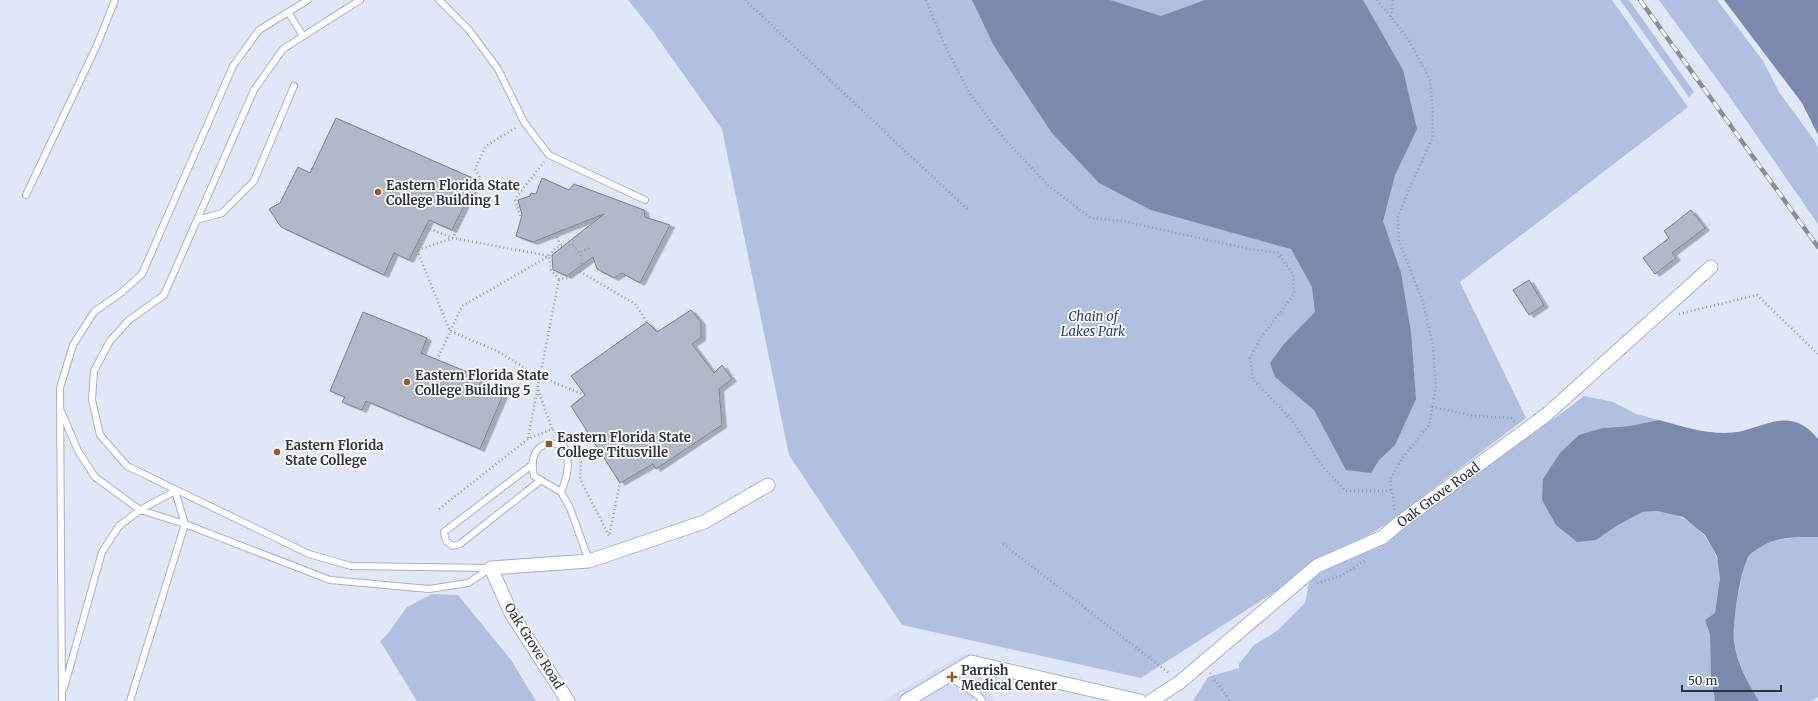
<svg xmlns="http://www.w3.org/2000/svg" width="1818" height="701" font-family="Merriweather,serif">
<defs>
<filter id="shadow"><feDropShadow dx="4.5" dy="2.5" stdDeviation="0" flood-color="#0004"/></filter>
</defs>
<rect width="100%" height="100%" fill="#e0e7f8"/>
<!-- built -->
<path fill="#d4ddf5" d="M965 653 995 701H883Z"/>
<!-- green -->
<path fill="#b1bfe1" d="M628 0H1612L1688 107 1460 282 1526 418 1385 525 1262 600 1141 678 902 625 789 455 722 129 652 30Z
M1620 0H1629L1694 92 1689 97Z
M1659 0H1717L1763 61 1779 92 1814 140 1818 148V224L1727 93Z
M1584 396 1613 402 1636 414 1659 420 1629 426 1603 428 1596 540C1607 533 1631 514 1643 512 1682 504 1722 540 1720 580 1720 591 1717 602 1715 613L1705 620 1710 635 1711 675 1715 701H1193L1208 677 1239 668V664L1254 645 1277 631 1305 603 1310 578 1388 530 1547 410 1554 419Z
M1802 537H1818V697L1811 701H1759C1748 683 1738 664 1734 643 1732 627 1737 598 1741 582 1742 574 1745 560 1751 554 1765 541 1783 538 1802 537Z
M432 594 458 595 511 660 536 701H417L380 641 386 636 407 607Z"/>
<!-- water -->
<path fill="#7a89ac" d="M972 0H1110L1161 16 1205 0H1363L1403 70 1417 129 1395 175 1383 221 1401 273 1411 332 1416 399 1395 445 1379 460 1371 473 1346 470 1314 410 1275 377 1270 363 1284 344 1315 312 1312 287 1291 249 1151 210 1099 183 1052 133 994 46Z
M1724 0H1818V135L1802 103Z
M1659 420C1681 426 1702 433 1725 433 1761 433 1788 401 1818 439V537C1797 537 1777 536 1759 548 1756 550 1751 553 1749 556 1740 569 1732 626 1734 642 1737 664 1748 683 1759 701H1715L1711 676 1710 635 1705 620 1715 613 1720 579 1717 556 1705 535 1683 517 1658 511 1642 512 1618 525 1596 540 1577 542 1556 525 1542 500 1543 479 1560 453 1579 435 1603 428 1629 426Z"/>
<!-- building -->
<path fill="#b1b8c8" stroke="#7a808f" filter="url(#shadow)" d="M336 118 477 180 452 230 429 220 409 260 394 253 384 275 281 227 269 209 280 203 298 167 310 173Z
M542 178 569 190 574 184 644 210 645 217 670 225 640 283 622 273 614 278 597 269 593 257 567 276 553 270 552 255 604 214 533 242 516 236 522 215 518 200 530 196 531 193 536 194Z
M1691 210 1705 228 1672 253 1676 258 1655 274 1643 258 1669 238 1664 231Z
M1529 280 1544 305 1529 315 1513 290Z
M691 310 701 322V338L692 344 714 373 722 365 732 379 719 389 722 425 656 469 653 464 620 483 571 406 585 395 571 376 647 322 657 332Z
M363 312 427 338 421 353 482 378 479 385 503 395 480 449 366 401 362 410 342 402 345 397 330 391Z"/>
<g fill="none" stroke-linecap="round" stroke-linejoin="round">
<defs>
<path id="service" d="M360 0 283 49 254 90 164 295 129 320 110 341 94 371 92 400 100 435 127 466 309 554 351 566 491 568
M439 0 469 30 498 69 524 122 549 155 645 200
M288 12 303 36
M26 195 97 45 115 0
M197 220 222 213 254 181 294 86
M61 411 78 451 95 477 140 510 185 524 330 580 429 589 468 583 491 568
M533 464 444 532 446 541 453 546 460 544 541 480
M561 492C568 475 571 462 563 445 539 439 529 453 534 476L561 492 570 508 589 561
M948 676 979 696 982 701
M64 688 102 552 119 526 140 510 175 491
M62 701 60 388 73 345 94 312 122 292 142 274 233 66 259 30 308 0
M130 701 185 524 175 491"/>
<g id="minor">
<path d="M568 701 511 613 491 568 589 561 704 522 768 485"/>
<path d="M906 701 971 662 1140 701"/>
<path id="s1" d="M1151 701 1180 682 1317 566 1383 537 1398 524 1546 415 1711 267"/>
</g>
</defs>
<!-- service casing -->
<use href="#service" stroke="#a9b0c0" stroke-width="8"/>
<!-- minor casing -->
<use href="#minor" stroke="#a9b0c0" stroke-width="15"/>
<!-- path -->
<path stroke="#969ba7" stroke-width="2.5" stroke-dasharray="1 3" stroke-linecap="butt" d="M745 0 968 210
M926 0 945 46 970 94 1005 140 1050 187 1091 218 1123 221 1249 249 1278 253 1293 274 1294 294 1260 339 1250 358 1253 380 1291 419 1323 467 1346 491H1382L1391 490
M1377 0 1407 37 1430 80 1433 113 1432 139 1410 187 1398 217 1399 242 1423 302 1433 346 1436 387 1429 425 1404 456 1390 479 1395 512
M1391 17 1393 0
M520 216 515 199 544 162
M556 233 560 245
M572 245 576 235
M418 250 453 238 480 178 475 169 486 146 517 127
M581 252 590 248
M1679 314 1757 295 1818 354
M437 360 462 306 549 256C555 247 561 244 572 245 582 254 584 259 579 271
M538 390 552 429
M585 395 538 376 497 351 450 331 417 250 428 228 453 238 549 256 551 270 559 279 569 278 579 271 635 304 647 322
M1432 407 1474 416 1511 418 1515 423
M528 438 559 279
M571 441 574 442 581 459 580 479 609 536 620 483
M439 509 528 439 552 429 561 435
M1003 544 1170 674
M1317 583 1341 576 1366 560
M1210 673 1230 701"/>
<!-- service -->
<use href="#service" stroke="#fff" stroke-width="6"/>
<!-- minor -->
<use href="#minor" stroke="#fff" stroke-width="13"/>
<defs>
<path id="rail" d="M1640 0 1818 247"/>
</defs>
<!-- rail casing -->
<use href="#rail" stroke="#898e99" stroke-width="4.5"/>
<!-- rail -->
<use href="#rail" stroke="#fff" stroke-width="3" stroke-dasharray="9" stroke-linecap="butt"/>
</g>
<!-- markers -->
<g fill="#9a5a23" stroke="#fff" stroke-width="1.5">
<circle cx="378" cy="192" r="4"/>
<circle cx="407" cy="382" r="4"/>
<rect x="545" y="440" width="8" height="8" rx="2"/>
<circle cx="277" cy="452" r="4"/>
<path d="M950 671h4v4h4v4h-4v4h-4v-4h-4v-4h4z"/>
</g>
<g text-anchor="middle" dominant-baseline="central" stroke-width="3.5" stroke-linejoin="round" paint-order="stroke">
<!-- poi labels -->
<g font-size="13" font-weight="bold" fill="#303339" stroke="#fff" text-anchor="start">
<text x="386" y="185">Eastern Florida State<tspan x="386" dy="15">College Building 1</tspan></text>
<text x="415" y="375">Eastern Florida State<tspan x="415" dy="15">College Building 5</tspan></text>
<text x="557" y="437">Eastern Florida State<tspan x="557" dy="15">College Titusville</tspan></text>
<text x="285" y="445">Eastern Florida<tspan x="285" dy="15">State College</tspan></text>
<text x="961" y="670">Parrish<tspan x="961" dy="15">Medical Center</tspan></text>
</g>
<!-- park labels -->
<g font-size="13" font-style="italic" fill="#2a3b6c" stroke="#fff">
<text x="1093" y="316">Chain of<tspan x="1093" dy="15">Lakes Park</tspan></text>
</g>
<!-- street labels -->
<g font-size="13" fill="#303339" stroke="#fff">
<text stroke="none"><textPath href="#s1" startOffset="356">Oak Grove Road</textPath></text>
<text transform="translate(534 646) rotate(58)">Oak Grove Road</text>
</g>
</g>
<!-- scale -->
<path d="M1682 685v6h99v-6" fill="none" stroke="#303339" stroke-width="2"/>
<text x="1688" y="685" font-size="12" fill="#303339" stroke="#ffffff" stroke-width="3" paint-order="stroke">50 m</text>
</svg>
